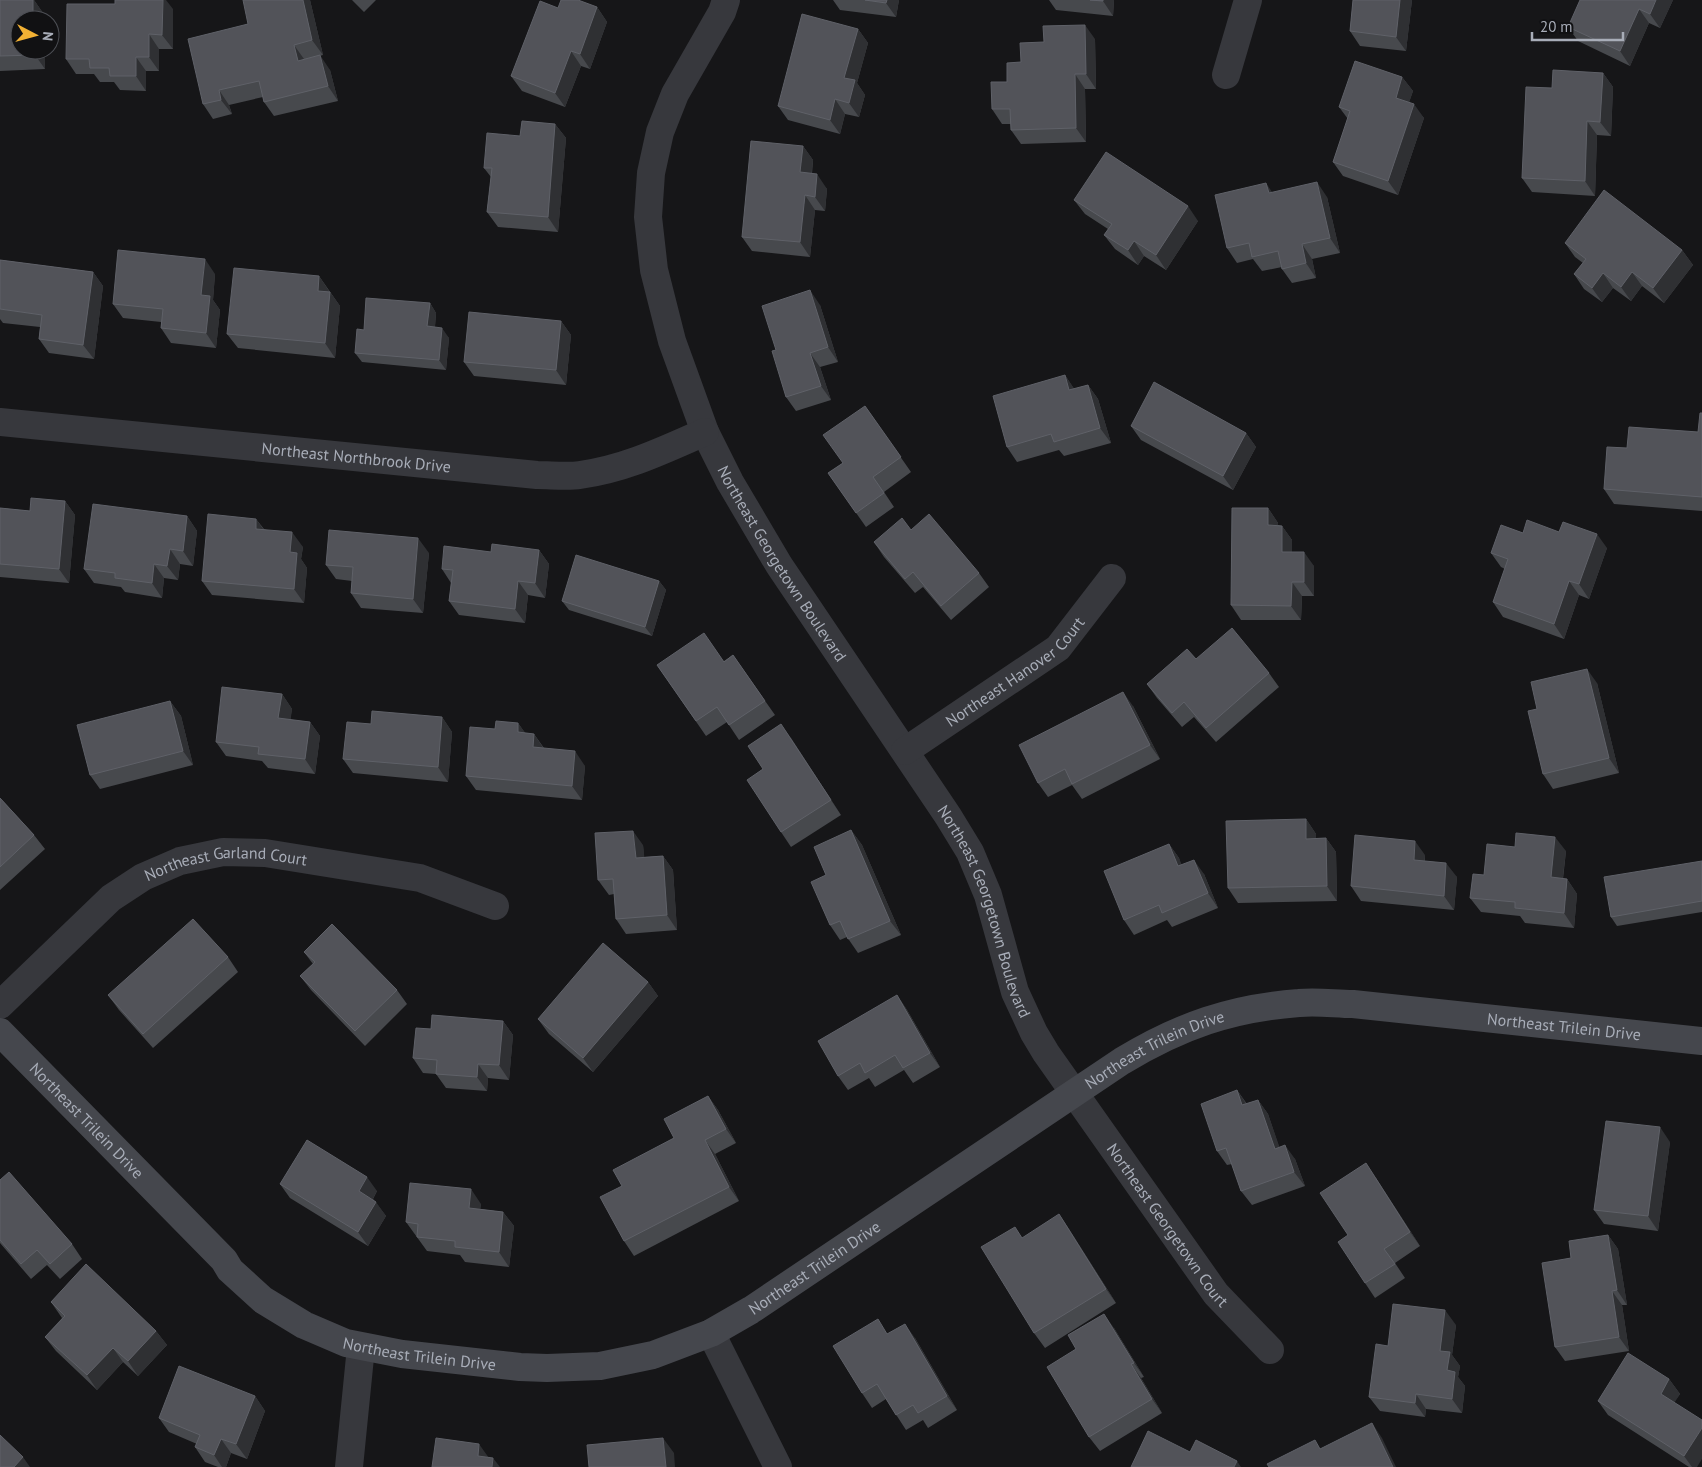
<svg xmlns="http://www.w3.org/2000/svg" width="1702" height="1467" font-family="'PT Sans',sans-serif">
<rect width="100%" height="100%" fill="#161618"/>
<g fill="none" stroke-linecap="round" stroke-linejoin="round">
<!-- street -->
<g stroke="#37383d" stroke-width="28">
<path id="s1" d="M726 0 722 12 675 94 660 132 651 173 648 217 654 270 672 341 705 432 730 482 779 565 948 816 970 852 988 895 1015 992 1034 1033 1046 1053 1216 1294 1270 1350"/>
<path d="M1226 75 1248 0"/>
<path id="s2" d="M0 422 537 475C551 475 567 477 580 475 625 469 664 450 705 432"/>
<path id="s3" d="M905 751 1058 648 1112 578"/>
<path id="s4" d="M0 1005 111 898 143 877 180 861 223 852 265 853 420 878 495 906"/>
<path d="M711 1333 778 1467"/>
<path d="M349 1467 361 1347"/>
</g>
<!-- secondary -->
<path stroke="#45474d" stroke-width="28" id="s5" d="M0 1032 224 1260 230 1270 263 1300 304 1325 346 1343 402 1354 520 1367 547 1368 600 1366 653 1355 711 1333 751 1310 1122 1061C1180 1026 1231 1008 1299 1003 1317 1001 1336 1004 1353 1004L1702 1041"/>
</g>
<!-- wall -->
<path fill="#47494d" d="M0 0H34L43 13V20H20V50H44L45 69 0 71V83Z
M310 0 323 55 304 60 330 70 338 101 274 116 264 102 263 97 229 105 232 114 213 119 203 104 248 24Z
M352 0H376L364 12Z
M833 0H899L896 17 840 10Z
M1049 0H1114L1113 16 1056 10Z
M1353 0H1412L1406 51 1360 46 1350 31Z
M1673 0 1660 28 1649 23 1630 66 1578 41 1568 27Z
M597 7 607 22 590 69 581 66 565 107 522 91 511 76 558 8Z
M173 9V49H159V71H146V91L120 90 114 82H100L94 74H76L66 59Z
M858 29 868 43 857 83 865 95 859 117 845 114 840 134 788 120 778 106Z
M1095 39 1096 89H1085L1086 142 1021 144 1011 130V124H1002L992 109 1007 82 1021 62 1044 42Z
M1603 73 1613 87 1611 136 1597 135 1595 196 1532 192 1522 178Z
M1402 77 1413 91 1409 102 1424 118 1398 195 1343 176 1333 162 1348 119 1339 107Z
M555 124 566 138 558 232 498 227 487 212 491 177 484 168 520 136Z
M803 146 813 160 812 174 827 189 825 211 815 210 810 257 752 251 742 237Z
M1273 192 1327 197 1340 253 1312 259 1316 278 1292 283 1282 269V267L1262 271 1253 259 1237 263 1227 248Z
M1074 200 1198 221 1166 270 1144 256 1138 265 1115 249 1104 235 1108 229 1085 214Z
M1565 243 1682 250 1693 265 1664 303 1642 286 1631 301 1613 288 1602 302 1584 289 1574 274 1583 263 1575 257Z
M0 260 93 272 103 286 94 359 49 353 39 339 40 327 3 323 0 319Z
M215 274 213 300 220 310 216 348 171 343 161 328V322L123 318 113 304Z
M319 276 340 306 335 358 238 348 227 334Z
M430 303 436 313 435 327 449 338 446 370 362 362 355 353 364 330Z
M820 305 838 362 820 367 831 400 796 411 786 397 776 350Z
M561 321 571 335 566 385 474 376 464 362Z
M1065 375 1074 389 1088 385 1098 399 1111 443 1064 456 1059 450 1017 462 1007 447Z
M865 406 911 472 884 492 894 507 866 527 828 473 843 463Z
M1702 413V511L1614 504 1604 489 1627 448 1698 432Z
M1131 426 1246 433 1256 447 1233 490 1141 440Z
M65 501 75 515 69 583 0 577V508L30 511Z
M1268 508 1278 523V525L1282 526 1292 540V552L1314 566V596H1302L1301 620H1241L1231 605Z
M187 516 197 531 193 566 180 564 178 580 164 578 162 598 125 592 121 587 94 583 84 569Z
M256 519 264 529 303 547 301 559 307 568 304 603 212 595 202 581Z
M911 530 979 573 989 587 951 620 923 587 915 593 884 557 874 542Z
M1523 533 1607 548 1589 599 1579 595 1564 639 1503 617 1493 602 1505 569 1501 567 1491 553Z
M539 550 549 564 545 598 528 595 525 623 459 615 449 601 451 583 442 569 491 552Z
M429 553 423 613 361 608 351 593 352 581 336 579 326 565Z
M659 581 666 590 652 636 569 610 562 601Z
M733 655 775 715 739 740 727 722 706 736 657 665 724 661Z
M1196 659 1269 673 1279 687 1216 742 1194 717 1182 727 1157 698 1147 684Z
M1597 683 1619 773 1553 789 1543 774 1537 709Z
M282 694 292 709 290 720 310 722 320 736 315 774 268 768 262 761 226 756 216 742Z
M170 701 181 716 193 765 100 789 90 775Z
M1133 706 1160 759 1082 799 1072 785 1048 797 1038 783Z
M442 717 452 732 448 782 353 773 343 759 371 724Z
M518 723 525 733 534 734 544 748 585 766 582 800 476 790 466 776 495 729Z
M791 738 841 815 791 847 781 832 763 769Z
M0 798 34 835 45 849 0 890Z
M1306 819 1316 834V838H1326L1336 852 1337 901 1238 903 1228 888Z
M851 830 862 845 901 935 858 953 847 937 840 940 830 925 826 875Z
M1169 844 1179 858 1181 865 1204 874 1218 908 1172 927 1167 920 1134 935 1124 920Z
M643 845 644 857 663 856 673 870 677 930 626 934 616 919 614 894 609 895 598 880Z
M1515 847 1566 851 1563 879H1567L1577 894 1574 928 1525 923 1520 916 1481 912 1470 898 1484 875Z
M1425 855V861L1457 877 1454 910 1361 901 1351 886Z
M1702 861V912L1617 926 1611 917Z
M304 952 397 990 407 1004 365 1046 311 990 300 976 313 964Z
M228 957 238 972 153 1048 119 1010 108 995Z
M648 982 658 996 593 1072 549 1034 538 1019Z
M897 995 907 1010 940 1067 913 1083 904 1070 875 1087 869 1078 848 1090 838 1076Z
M503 1021 513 1035 509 1080 488 1078 487 1091 446 1088 436 1074 423 1073 413 1058 431 1029Z
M1237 1090 1247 1104 1258 1100 1268 1114 1279 1147 1295 1159 1305 1186 1252 1205 1241 1191 1232 1164 1227 1165 1217 1151Z
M708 1096 718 1110 736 1143 715 1154 739 1201 634 1256 624 1241 622 1186 674 1138Z
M1670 1142 1658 1231 1604 1224 1594 1210Z
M1376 1178 1420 1246 1395 1263 1405 1278 1375 1298 1365 1283 1348 1235Z
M0 1180 72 1244 82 1259 60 1279 47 1265 31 1279 0 1243Z
M280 1184 377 1191 373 1199 386 1216 368 1246 290 1198Z
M481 1204 480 1209 503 1212 514 1226 509 1267 465 1262 460 1255 427 1251 406 1222Z
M1059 1214 1069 1229 1116 1303 1045 1348 1034 1333Z
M1608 1235 1618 1249 1627 1305H1622L1629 1351 1565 1361 1555 1347 1571 1258Z
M51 1302 156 1331 167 1345 138 1376 123 1362 97 1390 56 1351 45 1337 62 1318Z
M1456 1325 1452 1355 1460 1366 1458 1377 1465 1386 1462 1413 1426 1409 1425 1417 1380 1411 1369 1397 1388 1346Z
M1114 1328 1144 1377 1141 1378 1162 1413 1100 1451 1089 1437Z
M888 1334 915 1338 957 1410 928 1428 923 1420 906 1430 886 1399 872 1408 862 1393Z
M1669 1379 1680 1394 1674 1402 1697 1467H1689L1608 1415 1598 1401Z
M255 1396 265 1411 247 1459 231 1453 226 1467H218L205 1462 195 1447 197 1444 169 1432 159 1418Z"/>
<!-- shaded-wall -->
<path fill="#2f3033" d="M33 0H34L43 13V20H33Z
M163 0H166L173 9V49L162 35Z
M303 0H310L323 55 312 40Z
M887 0H899L896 17 886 3Z
M1103 0H1114L1113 16 1103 1Z
M1400 0H1412L1406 51 1396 37Z
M1656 0H1673L1660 28 1650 14Z
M597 7 607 22 590 69 580 54Z
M1639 9 1649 23 1630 66 1620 51Z
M1085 25 1095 39 1096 89 1086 74Z
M858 29 868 43 857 83 865 95 859 117 849 103 844 78Z
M149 34 159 49V71L149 57Z
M294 45 304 59 308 76 298 61Z
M35 50H44L45 69 35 55Z
M571 51 581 66 565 107 555 93Z
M320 55 330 70 338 101 328 86Z
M136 57 146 71V91L136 76Z
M1603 73 1613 87 1611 136 1600 122Z
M1075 74 1085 89 1086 142 1076 128Z
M1402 77 1413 91 1406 112 1396 98Z
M219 90 229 105 232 114 221 100Z
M835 99 845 114 840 134 830 120Z
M1414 104 1424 118 1398 195 1388 181Z
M1587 121 1597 135 1595 196 1585 181Z
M555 124 566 138 558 232 548 217Z
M803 146 813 160 810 187 800 172Z
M817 174 827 189 825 211 815 197Z
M1317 182 1327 197 1340 253 1330 238Z
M1266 183 1276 198 1269 193Z
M805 195 815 210 810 257 800 242Z
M1188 206 1198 221 1166 270 1156 255Z
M1134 241 1144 256 1138 265 1128 250Z
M1302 244 1312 259 1316 278 1306 263Z
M1682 250 1693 265 1664 303 1653 288Z
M205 259 215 274 213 300 220 310 216 348 206 333 201 295Z
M93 272 103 286 94 359 83 345Z
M1632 272 1642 286 1631 301 1621 287Z
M1603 273 1613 288 1602 302 1592 288Z
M319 276 329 291 328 305 318 291Z
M810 290 820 305 838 362 828 347Z
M330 292 340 306 335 358 325 343Z
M430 303 436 313 434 336 427 326Z
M561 321 571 335 566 385 556 370Z
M442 328 449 338 446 370 439 360Z
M810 353 820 367 831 400 821 386Z
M1065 375 1075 390H1069Z
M1088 385 1098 399 1111 443 1100 428Z
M1246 433 1256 447 1233 490 1223 476Z
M65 501 75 515 69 583 59 569Z
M1268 508 1278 523V540L1268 525Z
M187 516 197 531 193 566 183 551Z
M256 519 266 533 256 529Z
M1282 526 1292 540V566L1282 552Z
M292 532 303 547 301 559 307 568 304 603 294 589 290 552Z
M1597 534 1607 548 1589 599 1579 584Z
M418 538 429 553 423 613 413 599Z
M170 549 180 564 178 580 167 566Z
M539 550 549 564 545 598 535 583Z
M1304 552 1314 566V596L1304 582Z
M154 564 164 578 162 598 152 583Z
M518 581 528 595 525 623 515 609Z
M659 581 666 590 652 636 645 627Z
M1569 581 1579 595 1564 639 1554 624Z
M1292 582 1302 596 1301 620 1291 606Z
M1587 669 1597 683 1619 773 1609 758Z
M1123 692 1133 706 1160 759 1150 745Z
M282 694 292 709 289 733 278 718Z
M170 701 181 716 193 765 183 751Z
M442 717 452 732 448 782 438 767Z
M310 722 320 736 315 774 305 759Z
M518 723 529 738 518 732Z
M781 724 791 738 841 815 831 800Z
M534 734 544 749 533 747Z
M575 751 585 766 582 800 572 786Z
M1306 819 1316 834V853L1306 839Z
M851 830 862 845 901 935 890 921Z
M633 831 643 845 646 872 636 858Z
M1555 837 1566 851 1561 892 1551 877Z
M1326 838 1336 852 1337 901 1327 886Z
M1415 841 1425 855 1424 874 1414 860Z
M1169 844 1179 858 1188 881 1178 866Z
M663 856 673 870 677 930 667 915Z
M1194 860 1204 874 1218 908 1208 893Z
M1446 863 1457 877 1454 910 1444 896Z
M1567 879 1577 894 1574 928 1564 913Z
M648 982 658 996 593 1072 583 1058Z
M897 995 907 1010 940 1067 930 1053Z
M503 1021 513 1035 509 1080 499 1065Z
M478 1064 488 1078 487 1091 477 1077Z
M1237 1090 1247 1105H1242Z
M708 1096 718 1110 736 1143 726 1129Z
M1258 1100 1268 1114 1285 1163 1275 1149Z
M1660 1127 1670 1142 1658 1231 1648 1216Z
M705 1140 715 1154 739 1201 729 1187Z
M1285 1145 1295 1159 1305 1186 1294 1172Z
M1366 1163 1376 1178 1420 1246 1410 1232Z
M367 1177 377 1191 369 1206 359 1191Z
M471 1189 481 1204 479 1222 469 1208Z
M376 1202 386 1216 368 1246 358 1232Z
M503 1212 514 1226 509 1267 499 1252Z
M1059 1214 1069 1229 1116 1303 1106 1289Z
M1608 1235 1618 1249 1627 1305 1617 1290Z
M1612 1291 1622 1305 1629 1351 1619 1337Z
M1445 1310 1456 1325 1452 1355 1460 1366 1458 1377 1465 1386 1462 1413 1452 1399 1440 1351Z
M1104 1314 1114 1328 1144 1377 1134 1363Z
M905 1324 915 1338 957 1410 947 1396Z
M156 1331 167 1345 138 1376 128 1361Z
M113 1348 123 1362 97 1390 87 1375Z
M1131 1364 1141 1378 1162 1413 1152 1399Z
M1669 1379 1680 1394 1671 1408 1661 1394Z
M1416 1394 1426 1409 1425 1417 1415 1403Z
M255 1396 265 1411 247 1459 236 1444Z
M1372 1423 1382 1438 1396 1467H1393Z
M1702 1428V1459L1697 1467H1692L1684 1456Z
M663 1438 674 1453 675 1467H666Z
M221 1439 231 1453 226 1467H222L214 1455Z
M479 1444 489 1458 478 1456Z
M23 1457 30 1467H14Z
M493 1458 500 1467H492Z
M1237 1461 1241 1467H1234Z"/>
<!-- building -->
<path fill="#525359" stroke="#5f6168" d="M0 0H33V20H20V50H35V55L0 56Z
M115 0H163L162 35 149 34V57H136V76H110L109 68H90L89 59H66L67 4H115Z
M243 0H303L312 40 294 45 298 61 320 55 328 86 264 102 259 81 219 90 221 100 203 104 188 39 248 24Z
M561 0H578L597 7 580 54 571 51 555 93 511 76 540 1 558 8Z
M865 0H887L886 3Z
M1090 0H1103V1Z
M1353 0H1400L1396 37 1350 31Z
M1580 0H1656L1650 14 1639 9 1620 51 1568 27Z
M802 14 858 29 844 78 855 80 849 103 835 99 830 120 778 106Z
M1085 25 1086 74H1075L1076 128 1011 130 1010 109H992L991 82H1007V63L1021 62 1020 43 1044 42 1043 26Z
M1355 61 1402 77 1396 98 1414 104 1388 181 1333 162 1350 111 1339 107Z
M1553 70 1603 73 1600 122 1587 121 1585 181 1522 178 1526 87 1552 88Z
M522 121 555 124 548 217 487 212 492 168H484L487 133 520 136Z
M751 141 803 146 800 172 817 174 815 197 805 195 800 242 742 237Z
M1106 152 1188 206 1156 255 1134 241 1128 250 1104 235 1112 224 1074 200Z
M1317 182 1330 238 1302 244 1306 263 1282 269 1278 251 1252 257 1249 243 1227 248 1215 195 1266 183 1269 193Z
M1604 190 1682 250 1653 288 1632 272 1621 287 1603 273 1592 288 1574 274 1586 259 1565 243Z
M118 250 205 259 201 295 210 296 206 333 161 328 163 309 113 304Z
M0 260 93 272 83 345 39 339 42 315 0 309Z
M234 268 319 276 318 291 330 292 325 343 227 334Z
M810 290 828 347 810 353 821 386 786 397 772 351 776 350 762 306Z
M366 298 430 303 427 326 442 328 439 360 355 353 357 329 364 330Z
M469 312 561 321 556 370 464 362Z
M1065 375 1069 390 1088 385 1100 428 1054 442 1051 434 1007 447 993 396Z
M1154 382 1246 433 1223 476 1131 426Z
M865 406 901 457 873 477 884 493 856 513 828 473 843 463 823 435Z
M1700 413H1702V497L1604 489 1607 447 1627 448 1629 427 1698 432Z
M31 498 65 501 59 569 0 564V508L30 511Z
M93 504 187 516 183 551 170 549 167 566 154 564 152 583 115 578V573L84 569Z
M1232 508H1268V525L1282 526V552H1304V582H1292L1291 606 1231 605Z
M208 514 256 519V529L292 532 290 552 297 553 294 589 202 581Z
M929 514 979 573 941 606 913 572 905 579 874 542 902 518 911 530Z
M1527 520 1559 532 1563 522 1597 534 1579 584 1569 581 1554 624 1493 602 1508 559 1491 553 1501 525 1523 533Z
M329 530 418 538 413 599 351 593 353 567 326 565Z
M492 544 539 550 535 583 518 581 515 609 449 601 453 570 442 569 444 546 491 552Z
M576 555 659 581 645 627 562 601Z
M1232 628 1269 673 1206 728 1184 702 1172 713 1147 684 1187 649 1196 659Z
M704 633 724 662 733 655 765 701 729 725 717 707 696 721 657 665Z
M1587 669 1609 758 1543 774 1528 711 1537 709 1531 682Z
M222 687 282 694 278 718 310 722 305 759 258 754 259 747 216 742Z
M1123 692 1150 745 1072 784 1065 769 1038 783 1019 745Z
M170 701 183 751 90 775 77 725Z
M372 711 442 717 438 767 343 759 347 722 371 724Z
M496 721 518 723V732L534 734 533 747 575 751 572 786 466 776 470 727 495 729Z
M781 724 831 800 781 832 747 780 763 769 748 746Z
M0 798 34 835 0 867Z
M1306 819V839L1326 838 1327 886 1228 888 1226 821Z
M851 830 890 921 848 939 840 921 830 925 811 882 826 875 814 847Z
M633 831 636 858 663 856 667 915 616 919 613 879 598 880 595 833Z
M1516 833 1555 837 1551 877 1567 879 1564 913 1515 908V902L1470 898 1473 874 1484 875 1487 844 1515 847Z
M1355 835 1415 841 1414 860 1446 863 1444 896 1351 886Z
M1169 844 1178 866 1194 860 1208 893 1162 913 1159 905 1124 920 1104 871Z
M1702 861V901L1611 917 1604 877Z
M193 919 228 957 143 1034 108 995Z
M332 924 397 990 355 1031 300 976 315 962 304 952Z
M603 943 648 982 583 1058 538 1019Z
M897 995 930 1053 903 1068 895 1055 865 1073 860 1063 838 1076 818 1041Z
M432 1015 503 1021 499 1065 478 1064 477 1077 436 1074 437 1060 413 1058 416 1028 431 1029Z
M1237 1090 1242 1105 1258 1100 1275 1149 1285 1145 1294 1172 1241 1191 1226 1148 1217 1151 1201 1104Z
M708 1096 726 1129 705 1140 729 1187 624 1241 600 1197 622 1186 613 1170 674 1138 664 1119Z
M1606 1121 1660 1127 1648 1216 1594 1210Z
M307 1140 367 1177 359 1191 376 1202 358 1232 280 1184Z
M1366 1163 1410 1232 1384 1249 1395 1264 1365 1283 1338 1242 1348 1235 1320 1193Z
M9 1172 72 1244 50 1264 37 1250 21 1264 0 1240V1180Z
M410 1183 471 1189 469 1208 503 1212 499 1252 455 1247V1241L417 1237 418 1224 406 1222Z
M1059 1214 1106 1289 1034 1333 981 1247 1015 1227 1022 1238Z
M1608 1235 1617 1290 1612 1291 1619 1337 1555 1347 1542 1263 1571 1258 1569 1241Z
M86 1264 156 1331 128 1361 113 1348 87 1375 45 1337 65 1316 51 1302Z
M1393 1304 1445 1310 1440 1351 1450 1352 1447 1370 1455 1372 1452 1399 1416 1394 1415 1403 1369 1397 1376 1344 1388 1346Z
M1104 1314 1134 1363 1131 1364 1152 1399 1089 1437 1047 1367 1076 1349 1068 1335Z
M878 1319 887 1334 905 1324 947 1396 918 1413 913 1405 896 1415 877 1384 862 1393 833 1346Z
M1628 1353 1669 1379 1661 1394 1702 1420V1428L1684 1456 1598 1401Z
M179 1366 255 1396 236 1444 221 1439 214 1455 195 1447 200 1435 159 1418Z
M1372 1423 1393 1467H1269L1267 1464 1315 1440 1320 1449Z
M1148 1431 1190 1452 1196 1440 1237 1461 1234 1467H1131Z
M0 1435 23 1457 14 1467H0Z
M436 1438 479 1444 478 1456 493 1458 492 1467H432Z
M663 1438 666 1467H589L587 1445Z"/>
<g text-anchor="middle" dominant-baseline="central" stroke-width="4.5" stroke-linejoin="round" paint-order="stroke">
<!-- street labels -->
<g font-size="16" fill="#a8adb8" stroke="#111113">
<text stroke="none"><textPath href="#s2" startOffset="358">Northeast Northbrook Drive</textPath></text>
<text stroke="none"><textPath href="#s1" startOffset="610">Northeast Georgetown Boulevard</textPath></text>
<text stroke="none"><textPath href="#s3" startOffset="136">Northeast Hanover Court</textPath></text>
<text stroke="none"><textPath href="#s4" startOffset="278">Northeast Garland Court</textPath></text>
<text stroke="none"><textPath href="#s1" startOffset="1015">Northeast Georgetown Boulevard</textPath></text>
<text stroke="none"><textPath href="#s5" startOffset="1789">Northeast Trilein Drive</textPath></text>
<text stroke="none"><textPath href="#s5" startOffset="1369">Northeast Trilein Drive</textPath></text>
<text stroke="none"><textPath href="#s5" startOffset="124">Northeast Trilein Drive</textPath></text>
<text stroke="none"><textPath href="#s1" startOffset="1381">Northeast Georgetown Court</textPath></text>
<text stroke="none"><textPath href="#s5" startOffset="964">Northeast Trilein Drive</textPath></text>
<text stroke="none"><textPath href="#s5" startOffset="544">Northeast Trilein Drive</textPath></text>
</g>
</g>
<!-- north arrow -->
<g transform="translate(35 35) rotate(96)"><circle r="24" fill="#111113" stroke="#4d4f55"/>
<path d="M0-4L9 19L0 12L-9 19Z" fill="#f2b134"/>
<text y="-8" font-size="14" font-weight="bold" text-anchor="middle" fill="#a8adb8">N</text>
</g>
<!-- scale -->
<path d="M1532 32v8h91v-8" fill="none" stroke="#a8adb8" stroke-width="2.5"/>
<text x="1540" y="32" font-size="15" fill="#a8adb8" stroke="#111113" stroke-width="4" paint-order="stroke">20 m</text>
</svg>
